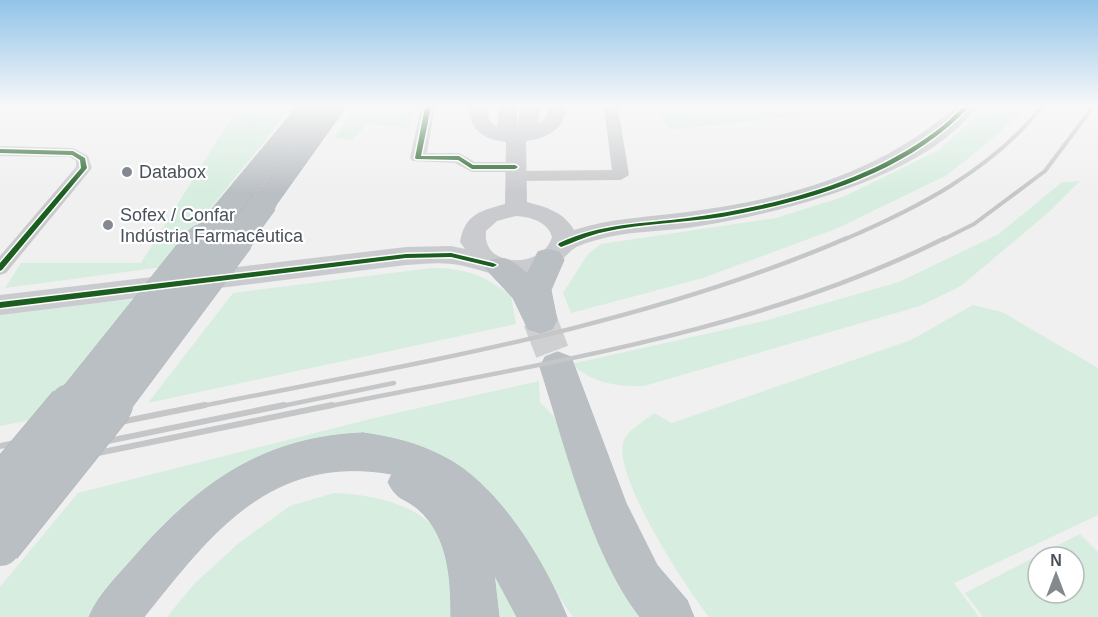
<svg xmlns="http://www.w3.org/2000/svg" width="1098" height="617" font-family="Arial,sans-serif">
<rect width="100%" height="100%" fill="#f0f0f0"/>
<!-- green -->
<path fill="#d6eddf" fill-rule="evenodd" d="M238 107H292L163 267 5 288 21 263H141Z
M357 107H416L409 129 368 123 351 141 334 138Z
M655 107H853L856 110 669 130Z
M986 107H1027L991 140 947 175 838 228 703 278 571 313 563 293 588 254 601 244 776 218 843 197 939 150Z
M1080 181 1049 212 961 286 920 306 644 386C612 386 597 384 571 364L764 321 899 282 999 234 1062 182Z
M432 268C465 268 486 276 511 296L516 324 148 403 233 293Z
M138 299 46 417 0 426V312Z
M973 305 1002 312 1098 368V515L954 583 979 617H709C687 589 610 473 624 440 628 430 646 420 654 413L672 423 911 340Z
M539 381 540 402 572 435 649 617H573L507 521 465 473 281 451 94 617H0V587L78 493 370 419Z
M334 493C376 495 430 505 448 549 456 569 457 596 461 617H167L195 583 239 543 290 506Z
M1080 534 1098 552V617H983L965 593ZM1038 557H1074V593H1038Z
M497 557 534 617H492L485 567Z"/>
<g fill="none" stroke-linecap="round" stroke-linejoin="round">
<!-- highway-tunnel -->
<path stroke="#cfd0d2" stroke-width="34" stroke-dasharray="34 16" stroke-linecap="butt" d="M540 320 558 367"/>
<defs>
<path id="highway" d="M297 107H321L213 248 202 251 191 248 187 241 191 234Z
M322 107H346L274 208 264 211 254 208 250 202 254 196Z
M549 249 560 252 564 260 551 290 557 320 552 329 540 333 528 329 513 298 485 268 490 260C507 255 514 262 527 273L538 252Z
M558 352 571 357 626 503 657 565 687 600 694 617H640C591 554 565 444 540 367L545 357Z
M363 433C391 437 417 443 442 456 498 483 544 561 567 617H517L494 574 499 617H451C451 579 449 536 418 509 404 497 397 501 388 482L392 474C271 453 212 532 144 617H89C99 593 119 575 136 555 200 482 264 437 363 433Z"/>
</defs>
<!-- highway casing -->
<use href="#highway" stroke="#b5babe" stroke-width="1"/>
<!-- street -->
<path fill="#c8cacc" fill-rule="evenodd" d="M421 107H435L427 153H459L475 162H515L523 167 517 171 612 170 604 107H618L629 175 621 180 516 181 508 176 514 172H472L455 163 413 161 410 158Z
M0 146 73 148 88 156 92 168 6 273 0 275V256L76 167V161L70 157 0 156Z"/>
<!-- secondary -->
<path fill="#c9cbce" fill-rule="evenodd" d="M469 107H487L489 120 497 127 499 107H517V127L521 107H539V124L546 117 549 107H567C564 129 548 138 526 141L527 202C546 207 564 212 574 230 611 218 649 217 687 212 784 200 881 173 955 107H976C926 179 770 216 687 228 657 232 626 231 597 240 589 242 578 245 572 250 559 262 550 274 532 278 504 282 479 267 452 264 437 262 421 264 406 265L0 315V295L406 247 451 246 465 249 460 242C465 214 480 211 505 204L506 142C484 140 469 129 469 107ZM516 216C531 217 548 222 552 237 542 270 481 268 486 231L497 221Z"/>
<!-- highway -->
<use href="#highway" fill="#babfc3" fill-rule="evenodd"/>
<!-- rail-far2 -->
<path stroke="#c4c6c7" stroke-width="4" d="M843 240C918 208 990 171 1042 107
M942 240 974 224 1045 171 1093 107"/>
<!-- rail-far1 -->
<path stroke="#c4c6c7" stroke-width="4.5" d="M197 407C416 363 641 327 847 238
M277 407 394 383
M325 407C534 364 752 335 945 238"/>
<!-- rail -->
<path stroke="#c4c6c7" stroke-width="6" d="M0 446 205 405
M0 463 284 405
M0 473 332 405"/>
<defs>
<path id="highway-bridge-far2" d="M236 240 264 202"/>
<path id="highway-bridge-far1" d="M69 407 202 241
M111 407 237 238"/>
<path id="highway-bridge" d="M0 488 70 405
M0 545 112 405"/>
</defs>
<!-- highway-bridge-far2 casing -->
<use href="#highway-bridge-far2" stroke="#b5babe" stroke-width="28" stroke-linecap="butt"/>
<!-- highway-bridge-far1 casing -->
<use href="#highway-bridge-far1" stroke="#b5babe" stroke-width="35" stroke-linecap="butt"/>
<!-- highway-bridge casing -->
<use href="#highway-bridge" stroke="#b5babe" stroke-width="44" stroke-linecap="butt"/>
<!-- highway-bridge-far2 -->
<use href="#highway-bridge-far2" stroke="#babfc3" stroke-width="26"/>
<!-- highway-bridge-far1 -->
<use href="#highway-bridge-far1" stroke="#babfc3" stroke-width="34"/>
<!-- highway-bridge -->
<use href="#highway-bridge" stroke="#babfc3" stroke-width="42"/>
<defs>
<path id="cycleway" d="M425 107H431L421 156H459L473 165H515L518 167 515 169H472L458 160 416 159 415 158Z
M963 107H969C906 174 810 201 722 217 683 223 643 223 604 232 589 235 575 242 561 247L558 245 559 243C602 223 641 224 688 218 774 206 865 184 936 131 946 124 954 115 963 107Z
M0 149 73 151 85 158 87 168 2 270 0 271V263L81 168 80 160 72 155 0 153Z
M451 253 493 263 497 265 493 267 451 257 406 258 0 308V302L406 254Z"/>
</defs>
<!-- cycleway casing -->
<use href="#cycleway" stroke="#fff" stroke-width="3"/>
<!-- cycleway -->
<use href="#cycleway" fill="#1b5e20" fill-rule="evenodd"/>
</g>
<!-- sky -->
<linearGradient id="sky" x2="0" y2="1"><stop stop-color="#91c4e8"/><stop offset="0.55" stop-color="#f8f8f8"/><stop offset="1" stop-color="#f8f8f8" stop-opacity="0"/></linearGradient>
<rect width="1098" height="193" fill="url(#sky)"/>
<!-- markers -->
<g fill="#83898f" stroke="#fff" stroke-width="2">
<circle cx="127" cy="172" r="6"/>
<circle cx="108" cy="225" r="6"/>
</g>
<g text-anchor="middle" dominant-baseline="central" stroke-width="4.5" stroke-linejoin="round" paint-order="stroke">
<!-- poi labels -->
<g font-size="18" fill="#49525b" stroke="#fff" text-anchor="start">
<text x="139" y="172">Databox</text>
<text x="120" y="215">Sofex / Confar<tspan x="120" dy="21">Indústria Farmacêutica</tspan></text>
</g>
</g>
<!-- north arrow -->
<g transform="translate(1056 575)"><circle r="28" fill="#ffffff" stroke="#b6babd" stroke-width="1.5"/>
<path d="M0-4.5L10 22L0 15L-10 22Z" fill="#83898f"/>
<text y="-9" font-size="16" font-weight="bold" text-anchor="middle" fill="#49525b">N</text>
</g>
</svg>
